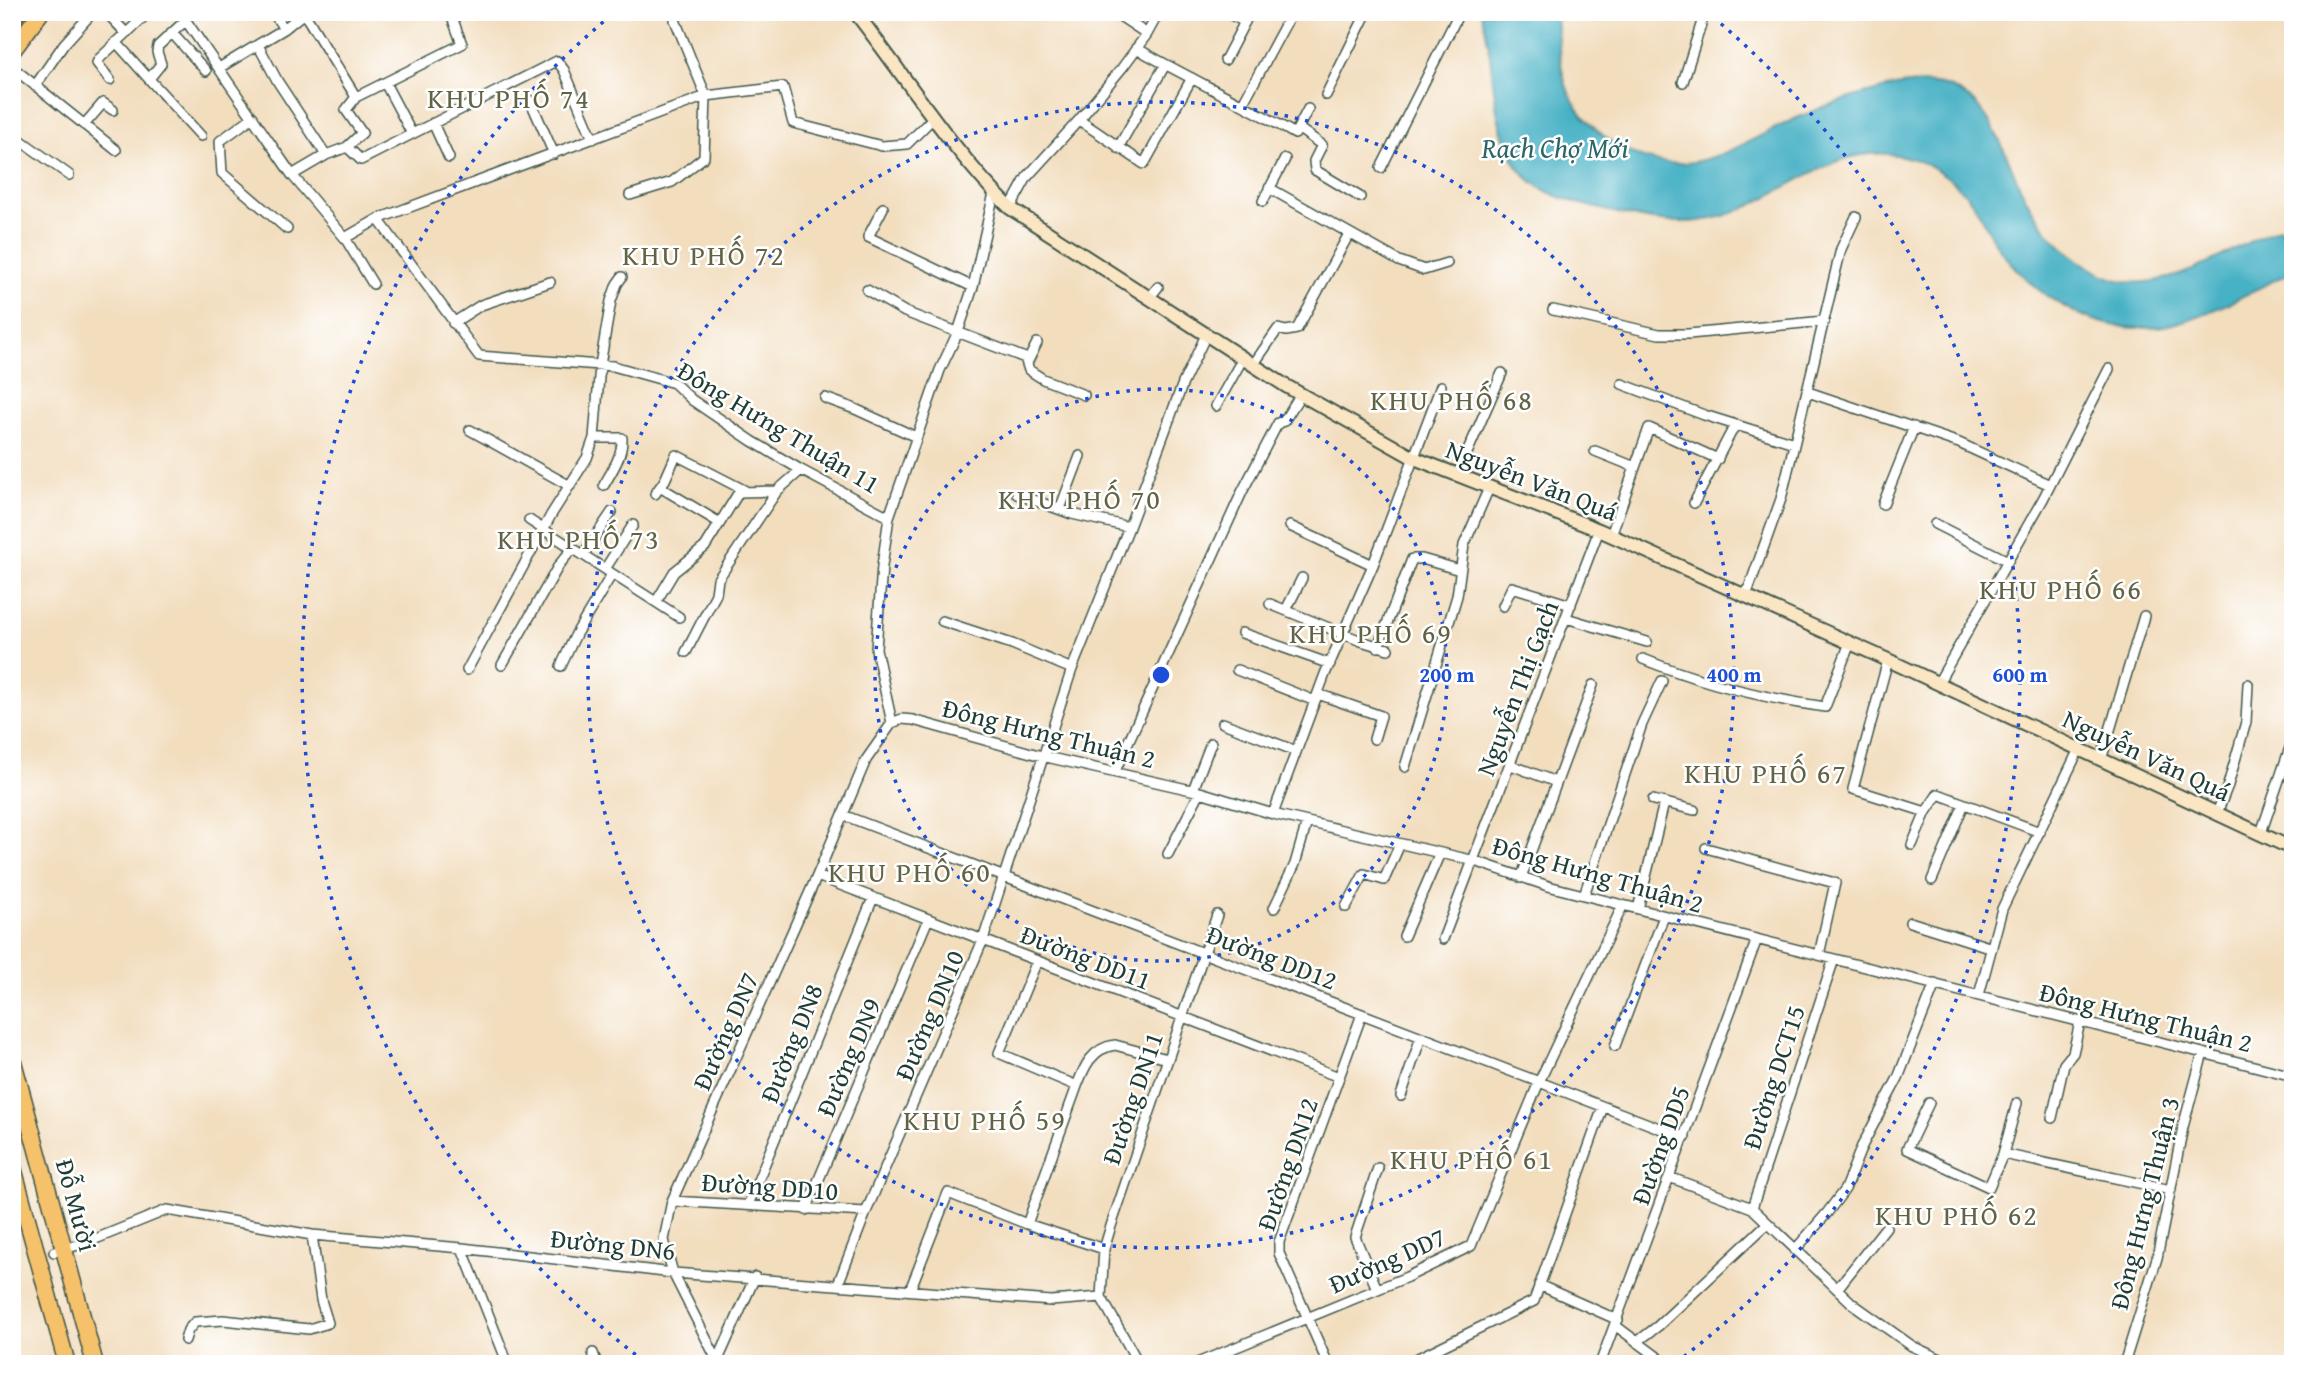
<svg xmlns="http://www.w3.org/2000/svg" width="2305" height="1376" font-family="'Gentium Book Plus',serif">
<rect width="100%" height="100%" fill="#fff"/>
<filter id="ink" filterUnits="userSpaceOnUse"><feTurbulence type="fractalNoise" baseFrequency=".0143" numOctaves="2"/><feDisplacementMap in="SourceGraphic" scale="14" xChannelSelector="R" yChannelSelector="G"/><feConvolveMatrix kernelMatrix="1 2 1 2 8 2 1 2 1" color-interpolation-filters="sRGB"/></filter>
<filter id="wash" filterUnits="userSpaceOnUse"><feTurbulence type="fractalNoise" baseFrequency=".00686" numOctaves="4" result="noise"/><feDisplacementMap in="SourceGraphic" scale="28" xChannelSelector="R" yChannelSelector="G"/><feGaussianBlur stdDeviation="1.57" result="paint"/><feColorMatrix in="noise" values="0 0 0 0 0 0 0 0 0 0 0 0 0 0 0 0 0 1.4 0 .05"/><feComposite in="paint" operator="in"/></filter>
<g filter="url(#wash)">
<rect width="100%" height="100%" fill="#f2ddbd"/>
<!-- water -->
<path fill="#47b1c5" stroke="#33777c" stroke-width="2" d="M1481 12H1555C1559 37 1558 61 1566 85 1574 108 1592 129 1612 142 1684 190 1732 147 1799 117 1825 106 1851 97 1879 90 1899 84 1920 81 1941 85 1992 96 2004 156 2024 195 2039 225 2061 251 2091 268 2107 278 2127 284 2146 282 2199 277 2243 239 2293 223V271C2255 289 2217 312 2177 323 2104 343 2030 298 1992 238 1988 230 1985 222 1980 214 1963 185 1935 163 1902 156 1834 140 1781 201 1720 217 1675 229 1632 217 1589 206 1557 198 1528 188 1512 157 1489 113 1496 59 1481 12Z"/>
</g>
<g filter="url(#ink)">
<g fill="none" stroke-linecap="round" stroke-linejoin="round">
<defs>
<path id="street" d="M106 12 126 33
M180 12 292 175 345 238
M273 12 284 29
M1225 12 1245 22
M304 13 356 97 462 44 450 12
M1120 16 1147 34
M186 20 158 46 157 52 161 64 149 79 201 136
M172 33 206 71
M116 42 149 79
M258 45 278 82 326 155
M1136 48C1188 78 1243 103 1295 134L1308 109
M1225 60 1250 12
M12 67 116 150
M219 68 284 29 305 12
M110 80 97 63 99 59 149 12
M1683 82 1705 12
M35 86 64 44 93 12
M1326 95 1367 12
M530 100 554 154
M1243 103 1292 12
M253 117 220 141 222 173 287 229
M1079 120 1144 164 1192 78
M433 123 449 158
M84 125 103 103 113 110
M1298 128 1322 145 1314 161 1315 170 1360 197
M12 134 69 175
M412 134 557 61 564 70 593 139
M347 147 362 133 346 110 356 97
M1118 148 1165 65
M1381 168 1456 19 1453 12
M292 175 326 155 347 147 361 160 412 134 385 83
M1269 188 1399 261 1424 270 1447 263
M630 195 672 182 704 157 706 96 675 20
M1263 201 1285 159
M883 208 868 237 973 287
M1010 208 1027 177 1079 120 1122 68 1147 34 1159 12
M378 219 706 96 783 87 793 123 882 146 907 144 934 117
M373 284 345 238 378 219 479 356 613 366 674 383 692 400 752 441 801 470 889 517
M867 290 905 312 1025 358 1029 370 1043 379 1084 395
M1149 298 1158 287
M1553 310 1659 334H1689L1824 321
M453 323 481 305 550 282
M1027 363 1037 343
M1253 365 1278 329 1286 331 1297 329 1349 234
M1622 384 1704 415 1794 443
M1808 392 1959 443 2050 485
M825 398 855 409 916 437
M1216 406 1243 358
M470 430 570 486
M594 438H622C623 455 612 471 604 485
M1595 451 1635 467
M1457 476 1502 373
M660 487 720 523
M655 494 665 480 676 455 744 490
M1017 494 1072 514 1129 527
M1694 503 1735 425
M1883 504 1914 427
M1060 509 1080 456
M529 520 679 617
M1935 524 2008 561
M1290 526 1373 565
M1611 535 1649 428 1718 459
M583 555 612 512
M605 569 633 525
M1746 596 1781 499 1841 249 1856 217
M656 602 674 572 705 547 739 492 777 491
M1270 604 1361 641 1388 649
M1503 606 1512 587 1571 605
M1286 610 1302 578
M1566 618 1647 642
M942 621 1012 644 1072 669
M1242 633 1330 664
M1378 647 1412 559H1422L1460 570
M686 652 716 594 718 579 777 491 801 470
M1643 659C1702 683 1763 698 1825 707L1850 643
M1888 660 1853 789 1926 812 1938 794 2040 832
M502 665 559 565 573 548
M561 666 576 634 612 574
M467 670 551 515 587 458 594 438 600 365 611 301 617 284 622 277
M1237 670 1315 701
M1938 683 2043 499 2109 369
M1318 694 1381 716 1374 739
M892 723 902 719 913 720 1042 756 1200 792 1273 814 1475 861 1548 886 2293 1076
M892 723 876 649 882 566 889 517 940 370 958 332 973 287 994 193
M1223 723 1296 751
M2101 760 2144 616
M1511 765 1556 782
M1405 767 1457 596 1464 545 1489 488
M1115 771 1242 492 1278 423 1284 421 1301 394
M1193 790 1211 743
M1653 800 1694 810
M2217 813 2228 785 2246 722 2248 684
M1273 814 1325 674 1373 565 1441 386
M843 815 1685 1138
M2261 833 2293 739
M1912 845 1926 812
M1706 848 1835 883 1819 955
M1168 854 1200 792
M817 876 1339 1077
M1521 878 1593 685
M1932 880 1964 804
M1584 895 1642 724 1662 681
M1346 907 1364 874 1384 880 1400 844
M1274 908 1295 864 1307 822
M1638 909 1664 803
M1910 922 1992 948
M1404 936 1440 853
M1443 939 1599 530
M1979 995 2002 909 2079 749
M1615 1046 1664 916
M1077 1086C1084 1067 1092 1048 1115 1045L1167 1059
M1401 1096 1421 1037
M1929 1103 1907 1149 1989 1187 2003 1154 2017 1103
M2052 1118 2064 1064 2073 1053 2080 1022
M2003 1154 2171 1190
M1669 1177 1752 1208 1853 1304 1912 1346 1951 1364
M672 1201 866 1212
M748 1205 873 898
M1752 1208 1834 959
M806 1210 928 919
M1027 1224 1077 1086 999 1053 1037 961
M462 1248 508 1364
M1795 1250 1827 1213 1845 1189 1862 1146 1898 1078 1935 984
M54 1252 88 1242 167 1210 312 1235 462 1248 673 1273 1051 1301 1101 1297
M838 1284 866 1212 983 940 1072 669 1129 527 1183 383 1206 335
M1539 1285 1618 1320
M1377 1289 1355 1237 1378 1168
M1837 1289 1886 1227
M910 1290 948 1193 1027 1224 1104 1249
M1101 1297 1104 1249 1111 1226 1217 915
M1101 1297 1139 1364
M1616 1326 1667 1364
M185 1340 188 1330 195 1322 223 1320 309 1329 328 1323 321 1300 312 1235
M1637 1342 1658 1326 1768 1223
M593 1353 597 1364
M718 1360 755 1277
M719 1364 673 1273 664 1240 672 1201 817 876 866 760 892 723
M1195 1364 1407 1277 1471 1246 1539 1082 1623 905
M1328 1364 1279 1253V1242L1362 1014
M1406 1364 1534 1301 1603 1107
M1600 1364 1757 939
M2124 1364 2157 1258 2183 1127 2203 1053"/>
<path id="secondary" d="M855 12C906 77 951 150 1010 208L1286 386 1414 458 1599 530 1888 660 2293 849"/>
<path id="primary" d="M12 19 18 12"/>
<path id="highway" d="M12 51 41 12
M12 1058 95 1364
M12 1164 67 1364"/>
</defs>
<!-- street casing -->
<use href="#street" stroke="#3f5549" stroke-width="12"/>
<!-- secondary casing -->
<use href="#secondary" stroke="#3f5549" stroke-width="16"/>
<!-- primary casing -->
<use href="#primary" stroke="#3f5549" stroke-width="18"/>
<!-- highway casing -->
<use href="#highway" stroke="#3f5549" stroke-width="19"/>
<!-- street -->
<use href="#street" stroke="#fff" stroke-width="9"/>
<!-- secondary -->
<use href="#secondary" stroke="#fbe6c4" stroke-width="12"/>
<!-- primary -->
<use href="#primary" stroke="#f5c16b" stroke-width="14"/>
<!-- highway -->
<use href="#highway" stroke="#f5c16b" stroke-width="16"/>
</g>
</g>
<!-- distance rings -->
<g fill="none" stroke="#1d4ed8" stroke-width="3.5" stroke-dasharray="3.5 7">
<circle cx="1161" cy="675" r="286"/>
<circle cx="1161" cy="675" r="573"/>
<path d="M644 1361A859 859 0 0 1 609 17M1713 17A859 859 0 0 1 1678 1361"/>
</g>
<g text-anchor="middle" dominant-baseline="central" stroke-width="5" stroke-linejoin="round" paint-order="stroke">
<!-- street labels -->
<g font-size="26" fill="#1f3d34" stroke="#fff">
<text transform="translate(779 427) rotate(31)">Đông Hưng Thuận 11</text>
<text transform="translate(1532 480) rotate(21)">Nguyễn Văn Quá</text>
<text transform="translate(1517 688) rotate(-69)">Nguyễn Thị Gạch</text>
<text transform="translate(1049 733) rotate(14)">Đông Hưng Thuận 2</text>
<text transform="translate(2147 755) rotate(25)">Nguyễn Văn Quá</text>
<text transform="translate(1598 874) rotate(16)">Đông Hưng Thuận 2</text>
<text transform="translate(1086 957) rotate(21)">Đường DD11</text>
<text transform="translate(1272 957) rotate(21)">Đường DD12</text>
<text transform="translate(929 1015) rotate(-67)">Đường DN10</text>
<text transform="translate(2146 1017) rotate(14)">Đông Hưng Thuận 2</text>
<text transform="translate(725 1031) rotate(-66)">Đường DN7</text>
<text transform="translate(791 1043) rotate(-68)">Đường DN8</text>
<text transform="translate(848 1057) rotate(-67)">Đường DN9</text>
<text transform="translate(1773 1077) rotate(-72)">Đường DCT15</text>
<text transform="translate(1132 1098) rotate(-71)">Đường DN11</text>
<text transform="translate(1660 1145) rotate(-70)">Đường DD5</text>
<text transform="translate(1287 1164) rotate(-71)">Đường DN12</text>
<text transform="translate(770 1186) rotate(4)">Đường DD10</text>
<text transform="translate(2144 1203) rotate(-76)">Đông Hưng Thuận 3</text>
<text transform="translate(77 1205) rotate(75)">Đỗ Mười</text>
<text transform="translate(613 1244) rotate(6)">Đường DN6</text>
<text transform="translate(1387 1260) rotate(-24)">Đường DD7</text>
</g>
<!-- neighbourhood labels -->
<g font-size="28" letter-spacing="2" fill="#616345" stroke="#fff">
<text x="509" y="97">KHU PHỐ 74</text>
<text x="704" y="254">KHU PHỐ 72</text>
<text x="1452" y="399">KHU PHỐ 68</text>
<text x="1080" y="498">KHU PHỐ 70</text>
<text x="579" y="538">KHU PHỐ 73</text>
<text x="2061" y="588">KHU PHỐ 66</text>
<text x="1371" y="632">KHU PHỐ 69</text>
<text x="1766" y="772">KHU PHỐ 67</text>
<text x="910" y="871">KHU PHỐ 60</text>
<text x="985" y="1119">KHU PHỐ 59</text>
<text x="1472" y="1158">KHU PHỐ 61</text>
<text x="1957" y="1214">KHU PHỐ 62</text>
</g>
<!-- water labels -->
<g font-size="28" font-style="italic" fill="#2d6667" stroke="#fff">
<text x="1555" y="147">Rạch Chợ Mới</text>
</g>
</g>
<circle cx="1161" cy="675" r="10" fill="#1d4ed8" stroke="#fff" stroke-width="3.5"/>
<g font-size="21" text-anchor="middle" font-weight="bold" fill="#1d4ed8" stroke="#fff" stroke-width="5" stroke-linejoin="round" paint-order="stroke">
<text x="1447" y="682">200 m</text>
<text x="1734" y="682">400 m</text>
<text x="2020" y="682">600 m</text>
</g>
<!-- margin -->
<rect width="2305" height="1376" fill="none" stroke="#fff" stroke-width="42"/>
</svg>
